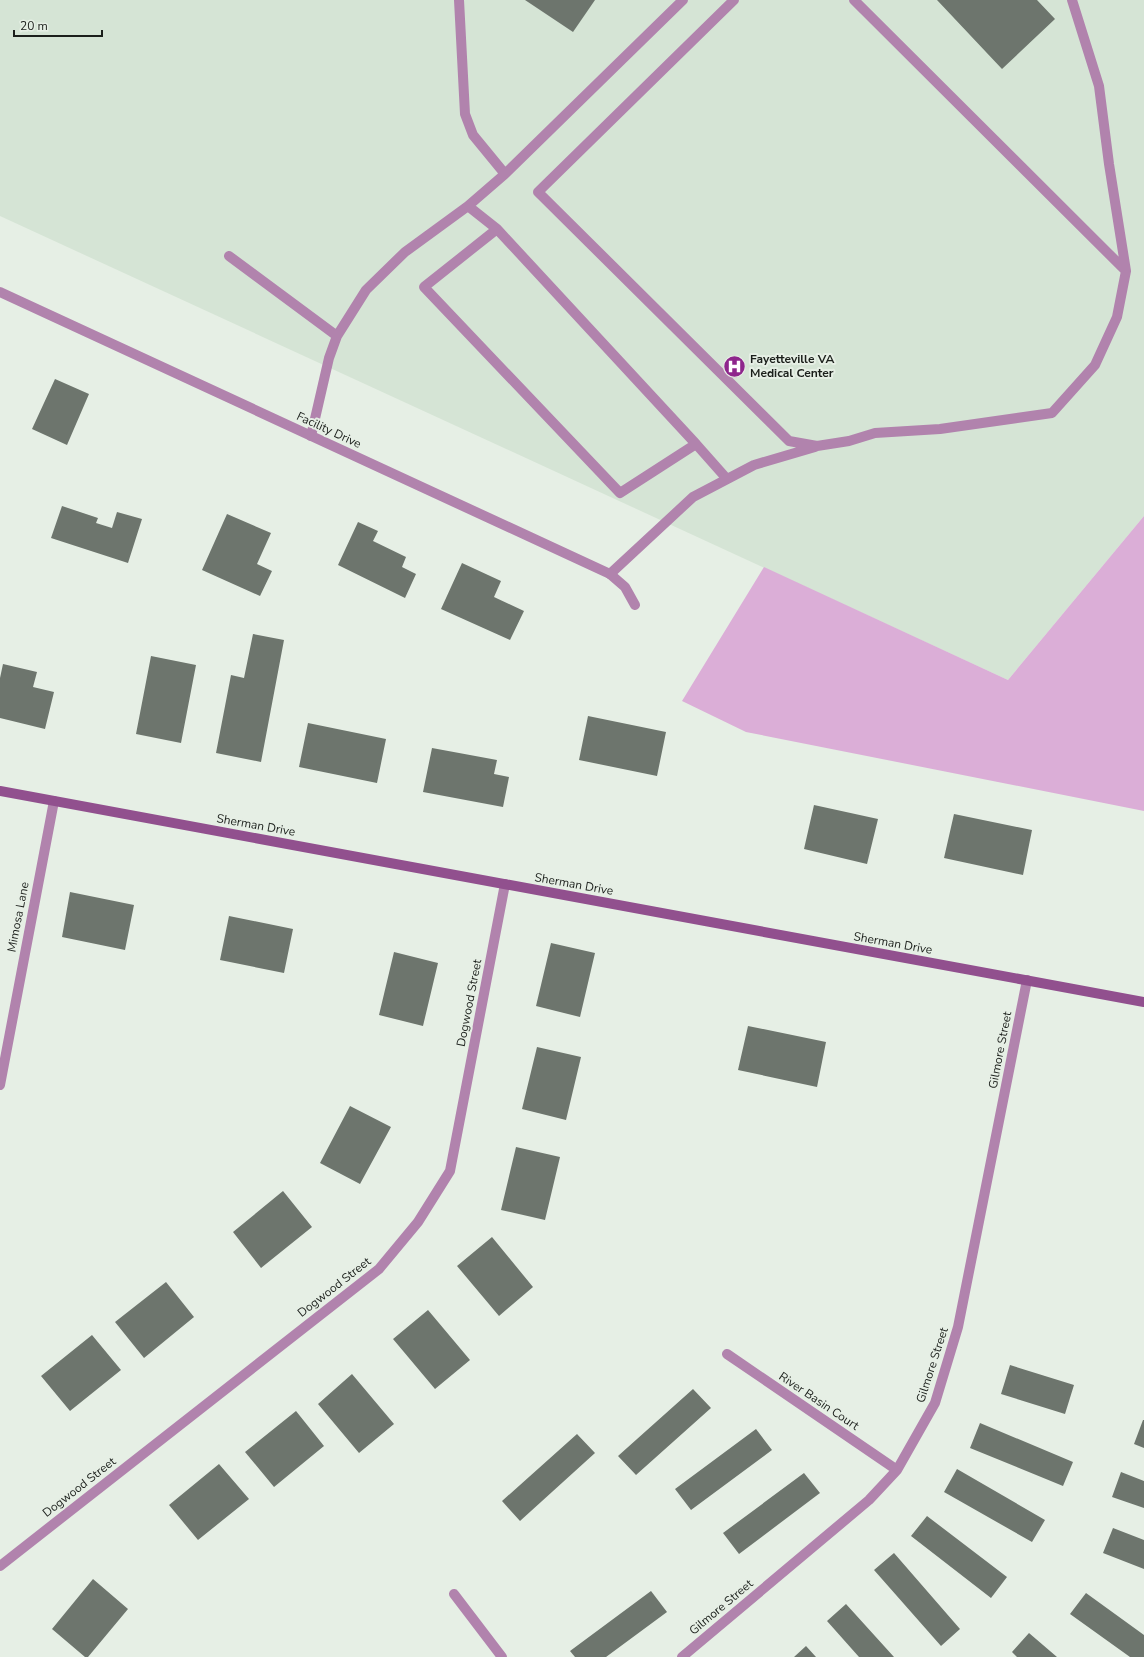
<svg xmlns="http://www.w3.org/2000/svg" width="1144" height="1657" font-family="'Nunito Sans',sans-serif">
<rect width="100%" height="100%" fill="#e6efe5"/>
<!-- built -->
<path fill="#d5e4d5" d="M0 0H1144V516L1008 680 0 216Z"/>
<!-- green -->
<path fill="#dbaed7" d="M1144 516V811L746 732 682 701 764 567 1008 680Z"/>
<!-- building -->
<path fill="#6d756d" d="M525 0H595L573 32Z
M937 0H1037L1055 19 1002 69Z
M55 379 89 394 67 445 32 429Z
M62 506 98 518 96 523 112 528 117 512 142 519 128 563 51 538Z
M227 514 271 533 257 564 272 571 260 596 202 570Z
M358 522 378 531 373 541 406 557 402 567 416 574 405 598 338 565Z
M462 563 501 581 494 597 524 611 510 640 441 609Z
M253 634 284 640 261 762 216 753 231 675 244 678Z
M151 656 196 665 181 743 136 734Z
M3 664 37 672 33 687 54 692 45 729 0 718V678Z
M588 716 666 732 657 776 579 760Z
M308 723 386 739 377 783 299 767Z
M432 748 497 760 494 774 509 777 503 807 423 792Z
M814 805 878 819 867 864 804 849Z
M954 814 1032 830 1023 875 944 858Z
M70 892 134 905 125 950 62 937Z
M229 916 293 929 284 973 220 960Z
M551 943 595 953 580 1017 536 1006Z
M394 952 438 963 423 1026 379 1015Z
M748 1026 826 1042 817 1087 738 1070Z
M537 1047 581 1057 566 1120 522 1109Z
M350 1106 391 1127 360 1184 320 1163Z
M516 1147 560 1157 545 1220 501 1210Z
M283 1191 312 1227 261 1268 233 1232Z
M492 1237 533 1287 499 1316 457 1266Z
M166 1282 194 1317 144 1358 115 1322Z
M428 1310 470 1360 435 1389 393 1339Z
M92 1335 121 1370 70 1411 41 1376Z
M1010 1365 1074 1385 1065 1414 1001 1394Z
M352 1374 394 1424 359 1453 318 1404Z
M693 1389 711 1408 636 1475 618 1456Z
M296 1411 324 1446 274 1487 245 1452Z
M1143 1420H1144V1448L1134 1444Z
M980 1423 1073 1462 1063 1486 970 1448Z
M756 1429 772 1450 691 1510 675 1489Z
M577 1434 595 1453 520 1521 502 1501Z
M219 1464 249 1499 198 1540 169 1505Z
M957 1469 1045 1520 1032 1542 944 1492Z
M1121 1472 1144 1481V1508L1112 1497Z
M804 1473 820 1493 739 1554 723 1533Z
M927 1516 1007 1577 991 1598 911 1536Z
M1113 1528 1144 1540V1569L1103 1553Z
M894 1553 960 1629 941 1646 874 1570Z
M93 1579 128 1609 88 1657H85L52 1629Z
M651 1591 667 1612 606 1657H575L570 1651Z
M1086 1593 1144 1635V1657H1130L1070 1614Z
M846 1604 894 1657H859L827 1621Z
M1029 1633 1057 1657H1017L1012 1652Z
M806 1646 816 1657H794Z"/>
<g fill="none" stroke-linecap="round" stroke-linejoin="round">
<!-- lane -->
<path stroke="#b183ad" stroke-width="10" d="M734 0 538 192 789 441 817 446 849 441 875 433 940 429 1052 413 1095 365 1117 317 1126 271 854 0
M1072 0 1099 86 1109 164 1126 271
M505 174 683 0
M468 206 497 229 696 444 620 493 424 287 497 229
M229 256 337 336
M311 436 329 358 337 336 366 290 405 252 468 206 505 174 473 135 465 114 459 0
M696 444 727 479
M610 574 693 497 754 465 815 447"/>
<!-- street -->
<path stroke="#b183ad" stroke-width="10" d="M0 292 610 574 625 587 635 605
M0 1085 54 801
M727 1354 897 1470
M0 1566 379 1269 418 1222 450 1171 505 884
M454 1594 502 1657
M682 1657 869 1500 897 1470 935 1403 958 1327 1027 980"/>
<!-- secondary -->
<path stroke="#91508e" stroke-width="10" d="M0 791 1144 1002"/>
</g>
<!-- icons -->
<defs>
<symbol id="hospital-disc" viewBox="-11 -11 22 22"><circle r="9.5" fill="#8e268c" stroke="#e6efe5"/><path d="M-5-5h3v3.5h4V-5h3V5h-3V1.5h-4V5h-3Z" fill="#fff"/></symbol>
</defs>
<g fill-rule="evenodd">
<use href="#hospital-disc" x="722" y="354" width="25" height="25"/>
</g>
<g text-anchor="middle" dominant-baseline="central" stroke-width="4" stroke-linejoin="round" paint-order="stroke">
<!-- poi labels -->
<g font-size="12" font-weight="bold" fill="#1b1f1b" stroke="#e6efe5" text-anchor="start">
<text x="750" y="359">Fayetteville VA<tspan x="750" dy="14">Medical Center</tspan></text>
</g>
<!-- street labels -->
<g font-size="12" fill="#1b1f1b" stroke="#e6efe5">
<text transform="translate(329 430) rotate(25)">Facility Drive</text>
<text transform="translate(256 825) rotate(10)">Sherman Drive</text>
<text transform="translate(574 884) rotate(10)">Sherman Drive</text>
<text transform="translate(18 917) rotate(-79)">Mimosa Lane</text>
<text transform="translate(893 943) rotate(10)">Sherman Drive</text>
<text transform="translate(469 1003) rotate(-79)">Dogwood Street</text>
<text transform="translate(1000 1050) rotate(-79)">Gilmore Street</text>
<text transform="translate(334 1287) rotate(-38)">Dogwood Street</text>
<text transform="translate(932 1365) rotate(-72)">Gilmore Street</text>
<text transform="translate(819 1401) rotate(34)">River Basin Court</text>
<text transform="translate(79 1487) rotate(-38)">Dogwood Street</text>
<text transform="translate(721 1607) rotate(-40)">Gilmore Street</text>
</g>
</g>
<!-- scale -->
<path d="M14 30v6h88v-6" fill="none" stroke="#1b1f1b" stroke-width="2"/>
<text x="20" y="30" font-size="12" fill="#1b1f1b" stroke="#e6efe5" stroke-width="3" paint-order="stroke">20 m</text>
</svg>
